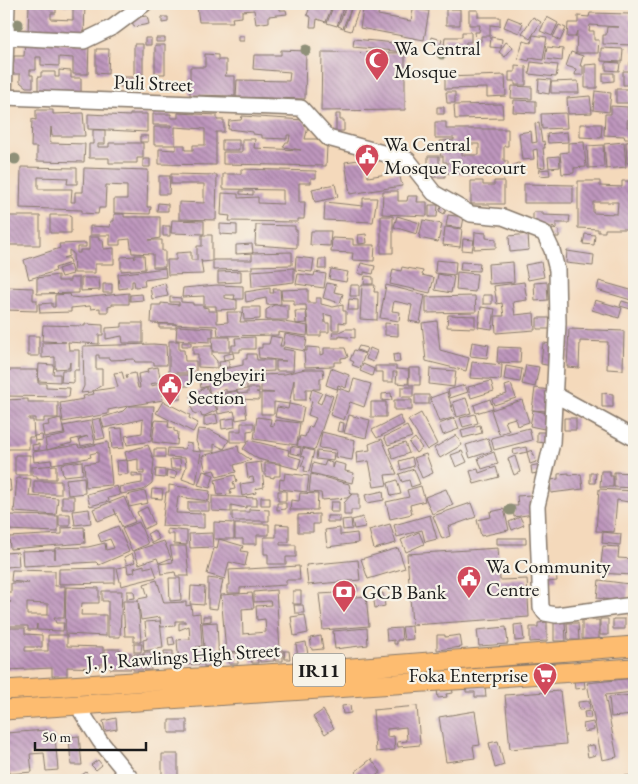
<svg xmlns="http://www.w3.org/2000/svg" width="638" height="784" font-family="'EB Garamond',serif">
<defs>
<pattern id="building-back-hatch" width="6" height="6" patternUnits="userSpaceOnUse" patternTransform="scale(1.25)"><rect width="6" height="6" fill="#be96bd"/><path d="M-1 5l2 2M0 0l6 6M5-1l2 2" fill="none" stroke="#9a7a99"/></pattern>
</defs>
<rect width="100%" height="100%" fill="#f7f3e8"/>
<filter id="ink" filterUnits="userSpaceOnUse"><feTurbulence type="fractalNoise" baseFrequency=".02" numOctaves="2"/><feDisplacementMap in="SourceGraphic" scale="10" xChannelSelector="R" yChannelSelector="G"/><feConvolveMatrix kernelMatrix="1 2 1 2 8 2 1 2 1" color-interpolation-filters="sRGB"/></filter>
<filter id="wash" filterUnits="userSpaceOnUse"><feTurbulence type="fractalNoise" baseFrequency=".0096" numOctaves="4" result="noise"/><feDisplacementMap in="SourceGraphic" scale="20" xChannelSelector="R" yChannelSelector="G"/><feGaussianBlur stdDeviation="1.12" result="paint"/><feColorMatrix in="noise" values="0 0 0 0 0 0 0 0 0 0 0 0 0 0 0 0 0 1.4 0 .05"/><feComposite in="paint" operator="in"/></filter>
<g filter="url(#wash)">
<rect width="100%" height="100%" fill="#f4d9bb"/>
<g id="blocks">
<!-- building -->
<path fill="url(#building-back-hatch)" fill-rule="evenodd" d="M29 4H85L84 36 28 34ZM56 5 73 6V20L51 19V13H56Z
M220 4H279L280 10H286L287 14 269 16V22L256 24 254 10 242 11V17L232 18 233 22H199L197 6Z
M311 4H333L326 22 317 19 316 27H310L311 17 307 15Z
M334 4 344 5 337 26 327 23Z
M353 4H361L351 31 344 29Z
M364 4H380L378 15 411 21 413 9 429 11 424 40 360 28Z
M346 6 351 8 343 28 338 26Z
M446 9H460V25H446Z
M469 10H478V17H500V26L490 25V36H481V41L476 42 475 32H479L480 25H469Z
M590 13 630 14V19H633L632 33H634V51H632V45L603 44V35H606L607 27H619L590 25 589 31H594V40H599L598 53H576L577 31 575 37H567L568 23H578V16L589 17Z
M147 16 149 24 134 27 131 18Z
M162 17H168V22L162 23Z
M508 17 523 23 519 33 504 27Z
M533 17 541 22 530 39 522 33Z
M547 17 558 23 552 36 540 31Z
M559 25 566 28 560 41 553 37Z
M462 32H471V42H466L465 48 444 47 445 37H462Z
M533 35 547 37 543 60 530 58 529 61 518 58 523 41 531 43Z
M238 36H244V41H238Z
M432 37 442 40 440 46 431 43Z
M491 37 502 39 501 48 490 47Z
M145 38H151V45H145Z
M156 38H165V42H156Z
M354 39 405 44 404 52 353 47Z
M25 41 89 44 88 74H73V58L59 57V66L41 65V57H36V70H30V75H33V87H26L20 82V74H13L14 56H24Z
M506 42 513 47 505 57 499 52Z
M134 44H143V75H134Z
M155 45H165V74H155Z
M547 47 563 49 562 61 545 59Z
M601 48 623 49 622 62 601 61Z
M96 49H109L108 74 96 73Z
M281 50 306 51 305 99 236 97 237 80 289 81 290 72 253 69 254 55H281Z
M322 52 405 53V110L321 111Z
M571 52 583 56 580 66H583V75H575L576 69 566 66Z
M205 54 218 55V60H226V73L224 76H235V96L190 95V67H205Z
M531 62 558 65 556 77 529 74Z
M606 62 620 63 619 71 606 70Z
M630 62H634V69H630Z
M597 64V88H585V65Z
M515 65 526 66V85H515V81H509V72H515Z
M59 70 71 71V78H81V93L38 92V77H41V72H55V77H59Z
M623 71H634V85H623Z
M603 73H614V81L603 82Z
M505 75 506 96 487 97V88L445 89V77Z
M120 77H133V87H120Z
M539 79 551 80 549 94 538 92Z
M578 81 579 93H551V82Z
M512 86 532 87V99L511 98Z
M616 89H630V103H616Z
M595 91 611 93 609 112 593 110Z
M446 92H455V103H447Z
M590 96 592 113 568 114 567 98Z
M514 100 536 101V113L513 112Z
M502 104 503 118 455 119 454 105Z
M611 106 628 107 627 127H634V139H625L624 136 604 135 605 114H611Z
M437 107H444V114H437Z
M36 110H53V114L83 113 85 136H52L51 127 50 143 85 144 84 162 37 161V147H31L32 119 36 120Z
M178 113 217 115V120H224V132H216V165L159 164V149L176 150V145H185V150H193V145H205V129L175 127V145H154V127H171V125H153V114H171V118H178Z
M566 113 567 128 542 129 541 114Z
M88 114 130 116V114H147V132L88 129Z
M336 114H340V120H344V131H336Z
M242 116 304 120 308 127 305 139H317L327 146 326 166 223 164V152H242V139H255L254 148 301 150 283 147 286 142H289L290 135H287V139L262 138V135L253 134V132L228 129 229 121 241 120Z
M435 122H446V129H508V146H504V161H508V169H505V175L447 173V162H443V156H440L443 145H440V141L454 140V138H435ZM462 144H479V155H462Z
M539 123 542 142 544 141 545 148H543L545 167 539 168 537 149 533 150 534 159 522 160 519 133 531 131 532 143 537 142 535 124Z
M580 124H602L601 138 580 137Z
M93 130H105V144H98V147H109V143H143V158H137V163H109V158H89V144H93Z
M567 132 568 142 548 143 547 134Z
M140 136H148V142H140Z
M222 140H239V150H222Z
M634 141V163H627L626 142Z
M584 142 586 167 574 168V173L562 174 560 153 568 152V143Z
M624 142 626 167 606 169 604 144Z
M603 145 604 167 588 168 587 146Z
M428 156H439V167H445V177H425V169H428Z
M559 156 560 167 549 168 548 157Z
M143 159H150V167H143Z
M365 159 368 177 399 172 402 186 350 194 345 162Z
M515 166a3 3 0 1 1 6 0a3 3 0 1 1-6 0Z
M21 167 77 168V184H67L68 178 38 177V189H72L71 202H75V192H83L84 168 148 170 147 207H151L150 214 114 213V199H127V186L106 185 105 208H99L98 214 82 213V210L20 208Z
M241 169 316 171V178H311V183H299V202H305L304 219H298V222L229 221 230 216 221 215 222 193 238 194V198L258 197V203L283 204V190L223 189V174H241Z
M549 169 550 175 540 176 539 170Z
M171 174 217 175 216 220 179 219V202L204 203V184H171Z
M159 176H170L169 194H159Z
M471 181H483V185H494V181H504V204H471Z
M578 181H600V186L622 187V181H632V217H634V229H605V232H598V229L578 228ZM593 202H618L617 214 593 213Z
M335 184 338 197 315 202 312 189Z
M524 184 573 185V203H524Z
M240 191H253V195L240 194Z
M383 191H398V201H407L408 196H418L417 202H427V216L382 214Z
M363 198H377L373 222 324 220 325 202 363 206Z
M158 203 168 204V211H157Z
M429 205H438L437 217H429Z
M442 206 447 208 444 214 439 211Z
M533 212H543V215L570 216 569 223H556V228L533 224Z
M114 214H124V217H160V238L149 240H162V251H165V267H153V254L132 253 130 239 120 240V245H110V235H90V226L110 227 111 221H114Z
M50 215H71V233H50Z
M448 215 464 217 462 228 446 226Z
M9 216H40V245H9Z
M381 216H393V253H381Z
M397 216 420 223 417 234 394 227Z
M172 220 204 221V234L171 233Z
M423 220 442 224 438 242 419 238Z
M220 224 237 225V235L220 234Z
M256 225 295 226V230H297V248L255 245Z
M163 226H170V236H163Z
M445 227 462 229 460 247 443 245Z
M552 229 559 230V237H551Z
M311 231H331L330 246 310 245Z
M475 232 486 233V238L496 239V248L474 249Z
M366 234 367 243 359 244 358 235Z
M528 234 529 250 510 252 509 236Z
M585 234 595 235 594 245 583 244Z
M202 235H212V261L202 262 201 260 203 274 168 275 167 260H176V253L191 252V260H197V246H202Z
M89 237H99V240H103L104 249 114 248V264H95V273H74L73 253 69 250V256L63 258H69L70 263 55 268 56 271 29 279 24 260 60 248 59 244 86 243V247H77V253H80V250H89Z
M332 238 353 239V245H375L374 261 352 260 353 253 331 252Z
M463 239 474 240 472 251 462 250Z
M252 244 253 253 236 254V245Z
M567 251 594 255 593 266 566 263Z
M292 252V265L252 266V269L213 270V260H252V253Z
M135 255H144L145 269 121 271V257L134 256 135 259Z
M296 257 314 259 312 272 295 270Z
M319 259H326V269H318Z
M436 260 456 262 455 275 435 273Z
M461 262 480 263 479 271 460 270Z
M513 262 514 282 489 284 488 264Z
M541 262 544 277 528 280 525 265Z
M361 263 375 266 373 274 364 272V275L358 273Z
M70 265 73 274 61 277 58 269Z
M402 267 423 271 422 275 434 278 430 293 390 284 393 269 401 271Z
M165 268 166 277 144 280 145 286 135 287 134 281H132V287L119 289 118 274Z
M294 268V282L252 287 251 271Z
M331 269 348 272 346 282 329 279Z
M241 271V282L218 283V272Z
M315 272 326 274 324 288 296 284 298 274 314 276Z
M457 272 477 274 475 292 456 290Z
M438 274 454 277 451 293 435 290Z
M58 275V281H70V278H79V293L37 294V278Z
M365 276 373 277V284H364Z
M81 278H99L100 290 81 291Z
M599 281 634 291 631 300 597 290Z
M524 282 527 300 513 302 515 315 534 313 535 330 496 333 495 316H504L502 303 497 304 494 286Z
M547 282 548 300 535 301 534 283Z
M165 283 168 296 152 299 150 287Z
M327 283 336 285 334 292 343 294 340 303 323 298Z
M103 284H112V293H103Z
M217 285 243 286V299H234L235 295H225V298L237 300V309L216 310V306H204V296L182 297 183 288Z
M351 285H359V296H350Z
M362 285H375L374 292H378L377 320 360 319Z
M386 285 425 295 420 323 409 321 412 305 394 301 392 311 400 312 399 321 380 318Z
M7 287 33 288V300H37V311L6 310Z
M270 288V293H274L273 289H280L281 304 267 305 266 298 246 302 245 292Z
M308 289V303H316V298H321V304L333 307 343 305V311H346V323L339 322V330H332V316L324 314 325 323H329V332H321V336H309L306 305H294V300H282L281 290Z
M129 293V304H112V306L108 307V312H100V308L91 309 90 306 71 308V312L40 313 39 304 52 303V307H55V295L70 294 71 297 82 298Z
M142 294 143 300 130 301V295Z
M483 295H492V304H483Z
M475 296 476 312 426 313V297Z
M170 297 181 298V302L193 303V305H203V307L208 308V311H217V323L228 322 227 312H242L240 322 278 321 308 326 307 336 278 332V335L218 336 217 326 151 323 152 305H161V303L179 305V302H170Z
M349 299 358 300V310H348Z
M595 300 622 308 619 318 592 310Z
M622 301 632 304 631 309 620 306Z
M274 305H288V320H266V310Z
M243 307H260V319L244 320Z
M481 307 495 309 492 329 478 327Z
M295 311H306L307 323 296 324Z
M448 315 475 316V328L447 327Z
M537 318H551V329H537Z
M437 321 440 350 469 358 466 371 426 361 422 323Z
M122 323H143V343H123L122 336 106 339V328L122 327Z
M385 323 398 324V336L385 335Z
M85 324 103 325V335H99V344L68 342 69 350H79V370H74V383L61 382 62 370H70V362L69 368 55 369V357L42 358V343L66 342 42 341 43 325 85 326Z
M159 324H176V328H159Z
M177 326 213 328V337H210V342L176 340Z
M345 329H355V338L339 336V338H332L333 332H339Z
M569 329 624 331 623 370 607 369 608 342 580 341 579 368 567 367Z
M285 334 307 338 305 351 284 347 283 349 294 351 293 371H276V361H286L259 358 258 348H262V344H269L271 336 282 338 280 346H283Z
M28 336H39V356H28Z
M212 337H230V352H213Z
M255 337V349H240V352H232V345H236L235 338Z
M169 341H179V350H184L185 361H196V373H169Z
M182 342H191V346H182Z
M472 342 489 345 487 358 470 356Z
M543 343 554 344 552 366 541 364Z
M153 344 166 345 167 365H154V362H135L134 359 110 360 109 358H99V355H96V369H102V385L91 392 81 393 84 386 83 346Z
M193 346H212V355L217 361V368L198 367V354H193Z
M359 346 367 348 365 353 357 350Z
M307 347 320 348V355L324 354V348H345L348 357 341 358V362H334V366L305 367 304 351H307Z
M498 347 521 348 520 363 497 362Z
M370 348 377 351 373 362 366 359Z
M354 350 365 354 360 368 352 365 354 362 350 360Z
M233 353 234 358 224 360 223 355Z
M247 354H256L257 360H274V371L236 373 247 375V389L226 392V389L210 394 208 386 201 388 200 382 224 375V369L243 365V359H247Z
M399 354 400 362 394 363 393 355Z
M229 361V367L220 368 219 362Z
M472 362 502 365 501 380 470 378Z
M39 364 54 365 53 374H60V382L38 381Z
M363 364 374 369 372 376 360 371Z
M526 365 539 367 535 387 522 384Z
M375 366H396V369L409 370 408 384 396 383 397 372H393V382H383V372H375Z
M506 366 522 369 520 382 504 379Z
M158 367 161 382 150 384 151 386 160 384 163 400 128 406H154L151 441 127 445 125 436 142 433 143 419 104 428 101 418 123 411 128 406 108 410V414L63 422 60 403 84 399 83 396 94 394 93 391 118 387 114 373 122 372 124 379 127 378 126 375 135 373 138 388H140L138 374 148 372 147 369Z
M331 368 349 375 346 388 338 385 337 389 326 385Z
M409 368H420V385H409Z
M305 369H323L324 378H320V389H306V400H294V380L289 404 274 402V414H261V393H274L261 392V375L285 374Z
M430 369 456 371 454 387 429 384Z
M4 370H38V383H46V387L70 388 69 397 4 396Z
M169 375H190L189 386H180L181 399H169Z
M354 379 371 384 364 407 350 402 344 420 330 415 338 388 350 392Z
M491 381 494 391 471 398 468 387Z
M511 384 516 398 494 405 492 399 507 394 505 386Z
M465 385 468 392 450 398 448 390Z
M206 387 211 396 195 404 190 396Z
M401 387H413V397H401Z
M248 388H259V392H256L259 393V400L238 399 239 401 244 400 247 418 236 420 234 411 218 414 215 395 237 391 238 394 248 393Z
M535 388 549 390 546 411 532 410Z
M312 389 322 393 317 402 321 404 325 393 333 396 315 450 297 446 300 436 305 437 309 426 312 427 316 418 308 415 312 401 309 400Z
M447 392 455 417 439 422 430 398Z
M391 393 392 400 382 401V394Z
M602 393 613 394V407H602Z
M415 395H429V404H415Z
M211 397 217 410 202 417 200 412 195 415 191 407Z
M466 398 471 413 457 417 453 402Z
M28 399V402H58V418H44V422H35V418H29V420H33L34 437H29V449H5L4 400Z
M490 399 493 408 476 413 474 405Z
M394 400H412V410H394Z
M522 400 529 422 517 426 515 418 505 421 509 431 499 434 491 410Z
M163 401 190 415 189 418 198 423 193 432 156 413Z
M371 402H386V417H371Z
M289 404 304 407 301 422 275 417 277 407 288 409Z
M631 405H634V427H630Z
M533 410 547 413 544 429 530 426Z
M421 413 437 444 427 450 408 420Z
M216 414 218 423 204 426V417Z
M475 414 478 423 463 427 460 418Z
M349 415 370 420 366 438 344 433Z
M400 416 404 424 377 438 372 430Z
M257 417 271 419 270 425 274 426 275 420 300 423 297 445 254 439Z
M61 418 64 434 44 437 42 426 49 425 48 421Z
M100 418 105 438 96 440 92 420Z
M234 418 235 427 222 429 221 420Z
M455 418 459 429 443 435 439 424Z
M564 418H576V430H564Z
M155 420 169 421 168 427 174 428V431L178 432 177 445 152 442Z
M90 421 95 443 81 446 79 439 88 436 71 440 72 443 47 450 45 439 65 435 63 426Z
M339 422 344 423 343 432 337 431Z
M241 423H254V430L247 431V442H230V431H241Z
M480 425 482 433 463 438 461 430Z
M407 426 412 437 388 445 384 437Z
M122 428 124 448 112 449 110 429Z
M529 428 532 440 494 450 491 438Z
M198 429 210 430 229 440 224 449 214 444V451H200L196 441Z
M322 432 355 440 352 460 335 457 336 450 319 448Z
M537 432H546V443L537 442Z
M42 435 43 440 35 441 34 436Z
M456 435 462 445 440 458 434 448Z
M415 438 422 448 416 453 409 443Z
M488 438 492 451 470 458 466 445Z
M382 439 397 474 385 475 387 485 374 487 369 461 357 463 356 452 370 450 369 444Z
M249 440 289 450 288 455 301 459 298 469 258 459 243 449Z
M108 442 112 485 86 487 84 464 98 462V452L90 454 91 457 78 460 52 464 51 460 34 462 33 452 78 445 79 448Z
M186 443 192 444V451L201 452 196 484 182 479 186 467 185 458 167 457 168 448 185 449Z
M405 443 409 453 393 459 389 448Z
M39 444V450L33 451 32 445Z
M148 445 154 460 152 483 143 490 121 494 119 487 142 483V476H132V473L144 474V471H138V459L127 461 125 452Z
M238 446 239 452 251 460 234 465 236 472 217 477 214 470 206 472 202 456Z
M291 446 301 448 300 455 290 453Z
M526 447 527 452 514 455 513 450Z
M303 448 314 451 309 472 304 471 305 467 301 466 305 457 301 456Z
M154 449H165V457H154Z
M532 450 536 462 530 464 527 452Z
M317 451 334 453 333 461 316 459Z
M462 451 467 462 456 467 451 455Z
M494 452 498 464 482 469 478 458Z
M426 454 433 473 422 478 414 458Z
M15 455H30V475H15Z
M515 456 520 472 514 475 508 459Z
M412 457 414 466 401 470 399 461Z
M180 459 181 469H171L170 460Z
M127 460 128 474 117 475 116 461Z
M82 461 83 474 63 476 61 464Z
M326 461 332 463V468L334 462 346 465 345 471 354 473 352 483 311 473 313 463 324 466Z
M261 462 264 487 255 489 256 493 242 496 240 484 254 482 253 477 248 478 246 464Z
M265 463H280V476H274V478L265 476Z
M541 464 542 472 532 474 531 466Z
M56 465V479H37V476H32V467Z
M496 467 499 477 474 484 470 471 478 469 479 473Z
M156 469 165 470V478L155 477Z
M414 469 420 484 411 487 409 480 402 482 399 474Z
M167 470 177 472 175 479 166 477Z
M203 471 214 475 210 488 198 485Z
M601 471H610V476H613V487H600Z
M614 472 633 473V488L614 487Z
M285 473 309 476 307 492 279 489 280 479 284 480Z
M569 473V475L581 474 583 489 551 493 550 480 558 479V474Z
M590 473H596L595 483H590Z
M311 474 349 484 351 495 347 498 322 500 321 493 309 492Z
M235 475 237 481 233 482 235 489 230 490 231 494 218 495 215 480Z
M84 477 85 493 68 495 66 479Z
M17 478 31 479 29 496 58 498 56 515 14 512Z
M4 480H10L11 491H4Z
M397 480 401 494 391 496 388 483Z
M34 481H61V494H34Z
M169 485 210 491 209 501 178 497 176 513 204 514V528L162 526 166 492H169Z
M117 486 120 495 108 498 109 501 90 506 87 494Z
M421 486 425 501 410 505 412 514 390 519 386 502 409 497 407 490Z
M152 489 163 490 162 499 151 498Z
M446 489 453 505 432 514 425 497Z
M599 489 634 491V503L617 500 614 532 596 531Z
M145 491 148 503 129 507 127 495Z
M278 491H286V501H278Z
M383 491 384 500 367 503 365 495Z
M300 493 318 494 317 510H290L291 500 299 501Z
M352 494H359V510H351V515H344V503Z
M531 495 533 514 514 517 513 506H518L517 496Z
M62 496H74V509H62Z
M212 496 257 498V506H246V508L231 505V512L212 511Z
M124 497 135 522 122 527 114 509 116 514 98 521 93 509Z
M261 497H270V505H261Z
M188 502H209V511H188Z
M331 502H339V512H330Z
M277 503H286V509L277 510Z
M471 503 476 517 448 527 450 536 442 539 433 516Z
M147 507 154 524 144 529 137 512Z
M89 509 91 523 75 525 73 511Z
M249 509 269 510V521H235L232 519V512H249Z
M504 509 509 530 481 536 477 520 491 517 490 512Z
M59 514H70V526H59Z
M319 514V524H313V532H298V515Z
M7 515 58 516V532L6 530Z
M430 515 437 539 425 542 422 530 397 537 394 525Z
M327 516H340V522H327Z
M363 517 365 527 354 529 352 520Z
M520 517 524 525 512 530 509 522Z
M351 519 352 529 343 530 342 520Z
M139 522 148 544 132 551 122 529Z
M214 522 234 523V539H214Z
M235 524H269V535H257V544H243V539H235Z
M276 524 289 525V542H280V545H296V557H286V564H268V554H264V537H276Z
M390 524 396 543 374 549 369 530Z
M118 526 129 552 99 565 96 562 23 566 22 551 55 550V559V548L88 547 105 543 106 550 114 548 110 539 101 542 98 534Z
M84 527 85 543 10 549 9 537 62 534V528Z
M340 528V535L357 533 358 543 327 547 325 530Z
M167 529 187 531V545L174 544V534H167Z
M154 530 159 539 152 543 147 534Z
M419 532 424 544 406 552 401 540Z
M603 532 621 534 620 545 602 543Z
M212 533 213 547 190 548 189 534Z
M497 538H526V544H497Z
M219 539 243 546 241 551 248 552 245 566 229 562 225 579 207 574 214 548 217 549Z
M164 541 171 558 159 563 157 558 139 564 134 551Z
M170 546H186L189 576H176L175 572 161 574 159 564 173 562Z
M603 546 619 547 618 558 633 559 632 575 600 573Z
M398 548 405 568 368 579 361 559Z
M498 548 500 580 527 579 529 617 412 625 407 554Z
M18 552 19 566 6 567 5 553Z
M132 553 135 562 127 565 124 557Z
M358 560 360 580 308 585 306 565Z
M144 565V568L153 566 157 577 121 586 117 568 127 566 128 573 135 572 134 568Z
M299 566 300 580H286V585L240 588V593H227V585H230L229 570Z
M115 568V583L59 584V569Z
M12 570 55 571V586H65L64 618H54L56 623H64L63 631 37 630V624L36 630H28V626H4V606L6 602H11L5 601V592H11V583H29L11 581ZM27 603 48 604V615H27Z
M556 571 557 581 548 582 547 572Z
M169 578H180L181 600 170 601Z
M208 578 223 580 217 609 208 608Z
M157 580 164 603 186 602V606L191 605 192 614 200 613 202 646 196 647H204L202 623 217 622 219 664 204 667V664L179 665 177 640 190 639 189 626 179 630V623H185V621H175V626L161 627 160 617 141 620 138 599 148 597 144 584Z
M599 580 629 584 627 602 597 598Z
M632 581H634V597H631Z
M357 585V592L347 593V586Z
M191 586 205 587 204 605 190 604Z
M66 587 99 588V603H82L81 615H106V636L65 634Z
M276 590 280 649 226 652 221 595 252 593 254 608 242 609 243 634 266 632 265 619 257 620 256 606 271 605 270 601 254 602V592Z
M102 591H122L120 637H108V601H102Z
M127 591H134L135 598 127 599Z
M293 591H301V604H293Z
M337 593 338 599 366 596 369 626 323 630 319 594Z
M383 593 385 606 375 608 373 595Z
M123 601H138L141 642H134V636H125Z
M294 605H303L304 613H295Z
M305 615 308 633 294 636 291 617Z
M203 616H211V621L203 622Z
M629 617H634V633H630Z
M600 619H608V635H600Z
M613 619H625V629H613Z
M582 620H599V639H582Z
M160 621 163 648 144 651 143 640 147 639 145 622Z
M547 622V641L530 642V627H538V623Z
M554 622H565L566 641H554Z
M567 623H578L579 640H568Z
M522 624 524 640 515 641 514 625Z
M412 626 413 639 404 640 402 627Z
M506 627 508 644 479 646 477 630Z
M4 628H25V634L42 635V647H25V651H48V635H67V646L103 647V653L100 654H105V649H120L119 664H122V653H131V669H110V664H100V668L67 667V676H52V668L6 670 7 639H4Z
M367 628 368 645 335 649 333 631Z
M401 628 402 640H397V644H394V640L387 641 386 629Z
M437 635H445V637L460 635 462 647 437 650Z
M321 636 323 649 312 650 310 638Z
M173 637 175 644 169 645 168 638Z
M306 642 308 655 298 657 296 644Z
M134 644H142L141 652H134Z
M275 650H283V661H275Z
M164 651H173V655H164Z
M284 651H289L290 659H285Z
M144 652H151V670H144Z
M242 652H250V658H242Z
M259 652H274V661L260 662Z
M229 653H238V664H229Z
M251 653H257L258 663H252Z
M133 654H143V662H133Z
M133 663H143V670H133Z
M634 678V692L605 695 617 757 602 760 587 683Z
M584 679 585 688 575 689 574 680Z
M466 683 485 686 486 697H475V692H466Z
M452 687 453 693 446 694 447 697 438 698 437 689Z
M560 691 566 744 510 749 505 695Z
M634 695V715L611 717 609 697Z
M589 701 590 709 579 710 578 702Z
M350 705 351 713 343 714 342 706Z
M417 706 420 745 398 747 397 742 407 741 406 727 387 729V737L394 736 395 750 376 752 373 710Z
M323 710 334 728 325 734 313 717Z
M475 711 480 745 473 746 475 758 446 762 439 717Z
M590 711 591 718H585L584 712Z
M116 718 117 729 105 731 103 721Z
M169 720H187V733H169Z
M593 722 594 730 584 732 583 724Z
M47 730 55 737 58 770 46 771 44 753 30 754 32 772 9 774 6 733Z
M79 736 82 765H71L69 737Z
M498 741 504 765 495 768 489 743Z
M594 745 596 755 588 757 586 746Z
M162 754H178V780H162Z
M371 759 381 772 370 780H362L355 772Z
M98 760 102 765 96 770 91 765Z
M86 772 93 780H75Z
M102 775 106 780H95Z
M634 775V780H604V778Z"/>
</g>
</g>
<g filter="url(#ink)">
<use href="#blocks" fill-opacity="0" stroke="#887a6c" stroke-width="1"/>
<g fill="none" stroke-linecap="round" stroke-linejoin="round">
<defs>
<path id="minor" d="M7 37 84 41 113 27 144 4
M4 97 301 108 328 138 408 160 434 193 471 214 503 217 544 233 552 250 557 270 558 323 552 443 537 506 541 607 545 613 556 615 634 605
M4 97 7 4
M554 394 634 438
M77 705 100 741 132 780"/>
<path id="major" d="M4 690 313 671 634 646
M4 710 634 668"/>
</defs>
<!-- minor casing -->
<use href="#minor" stroke="#887a6c" stroke-width="18"/>
<!-- major casing -->
<use href="#major" stroke="#887a6c" stroke-width="21"/>
<!-- minor -->
<use href="#minor" stroke="#fff" stroke-width="15"/>
<!-- major -->
<use href="#major" stroke="#fdbc70" stroke-width="19"/>
</g>
<!-- trees -->
<g fill="#8f9078">
<circle cx="18" cy="24" r="5.5"/>
<circle cx="306" cy="50" r="5.5"/>
<circle cx="442" cy="54" r="5.5"/>
<circle cx="15" cy="159" r="5.5"/>
<circle cx="510" cy="510" r="5.5"/>
</g>
</g>
<!-- icons -->
<defs>
<symbol id="mosque-pin" viewBox="-11 -11 22 30"><path d="M0 17L-7.5 6A9.5 9.5 0 1 1 7.5 6Z" fill="#d1495b" stroke="#f7f3e8"/><path d="M3.5-4.9A6 6 0 1 0 3.5 4.9A5 5 0 1 1 3.5-4.9Z" fill="#fff"/></symbol>
<symbol id="civic-pin" viewBox="-11 -11 22 30"><path d="M0 17L-7.5 6A9.5 9.5 0 1 1 7.5 6Z" fill="#d1495b" stroke="#f7f3e8"/><path d="M-.6-6.5H3V-4.5H.6V-3L4-1V1h2V6H-6V1h2V-1L-.6-3ZM-1.2 2.5V6h2.4V2.5Z" fill="#fff"/></symbol>
<symbol id="bank-pin" viewBox="-11 -11 22 30"><path d="M0 17L-7.5 6A9.5 9.5 0 1 1 7.5 6Z" fill="#d1495b" stroke="#f7f3e8"/><path d="M-6-4H6V4H-6ZM0-2.3a2.3 2.3 0 1 0 0 4.6a2.3 2.3 0 1 0 0-4.6Z" fill="#fff"/></symbol>
<symbol id="supermarket-pin" viewBox="-11 -11 22 30"><path d="M0 17L-7.5 6A9.5 9.5 0 1 1 7.5 6Z" fill="#d1495b" stroke="#f7f3e8"/><path d="M-6-5.5h2.5l.6 2H6L4.5 2H-2.5L-4.4-4H-6ZM-1.5 3.2a1.3 1.3 0 1 0 .1 0ZM3 3.2a1.3 1.3 0 1 0 .1 0Z" fill="#fff"/></symbol>
</defs>
<g fill-rule="evenodd">
<use href="#mosque-pin" x="363" y="46" width="28" height="38"/>
<use href="#civic-pin" x="353" y="142" width="28" height="38"/>
<use href="#civic-pin" x="156" y="371" width="28" height="38"/>
<use href="#civic-pin" x="455" y="564" width="28" height="38"/>
<use href="#bank-pin" x="330" y="578" width="28" height="38"/>
<use href="#supermarket-pin" x="531" y="661" width="28" height="38"/>
</g>
<g text-anchor="middle" dominant-baseline="central" stroke-width="4.5" stroke-linejoin="round" paint-order="stroke">
<!-- shield labels -->
<rect fill="#f7f3e8" stroke="#5e5c59" stroke-width="1" x="293" y="653.5" width="52" height="33" rx="4"/>
<g font-size="19" font-weight="bold" fill="#1c1c1c">
<text x="319" y="670">IR11</text>
</g>
<!-- poi labels -->
<g font-size="20" fill="#1c1c1c" stroke="#f7f3e8" text-anchor="start">
<text x="394" y="48">Wa Central<tspan x="394" dy="23">Mosque</tspan></text>
<text x="384" y="144">Wa Central<tspan x="384" dy="23">Mosque Forecourt</tspan></text>
<text x="188" y="374">Jengbeyiri<tspan x="188" dy="23">Section</tspan></text>
<text x="486" y="566">Wa Community<tspan x="486" dy="23">Centre</tspan></text>
<text x="362" y="592">GCB Bank</text>
<text x="528" y="675" text-anchor="end">Foka Enterprise</text>
</g>
<!-- street labels -->
<g font-size="20" fill="#1c1c1c" stroke="#f7f3e8">
<text transform="translate(153 83) rotate(2)">Puli Street</text>
<text transform="translate(183 656) rotate(-4)">J. J. Rawlings High Street</text>
</g>
</g>
<!-- margin -->
<rect width="638" height="784" fill="none" stroke="#f7f3e8" stroke-width="20"/>
<!-- scale -->
<path d="M35 742v8h111v-8" fill="none" stroke="#1c1c1c" stroke-width="2.5"/>
<text x="42" y="742" font-size="15" fill="#1c1c1c" stroke="#f7f3e8" stroke-width="4" paint-order="stroke">50 m</text>
</svg>
